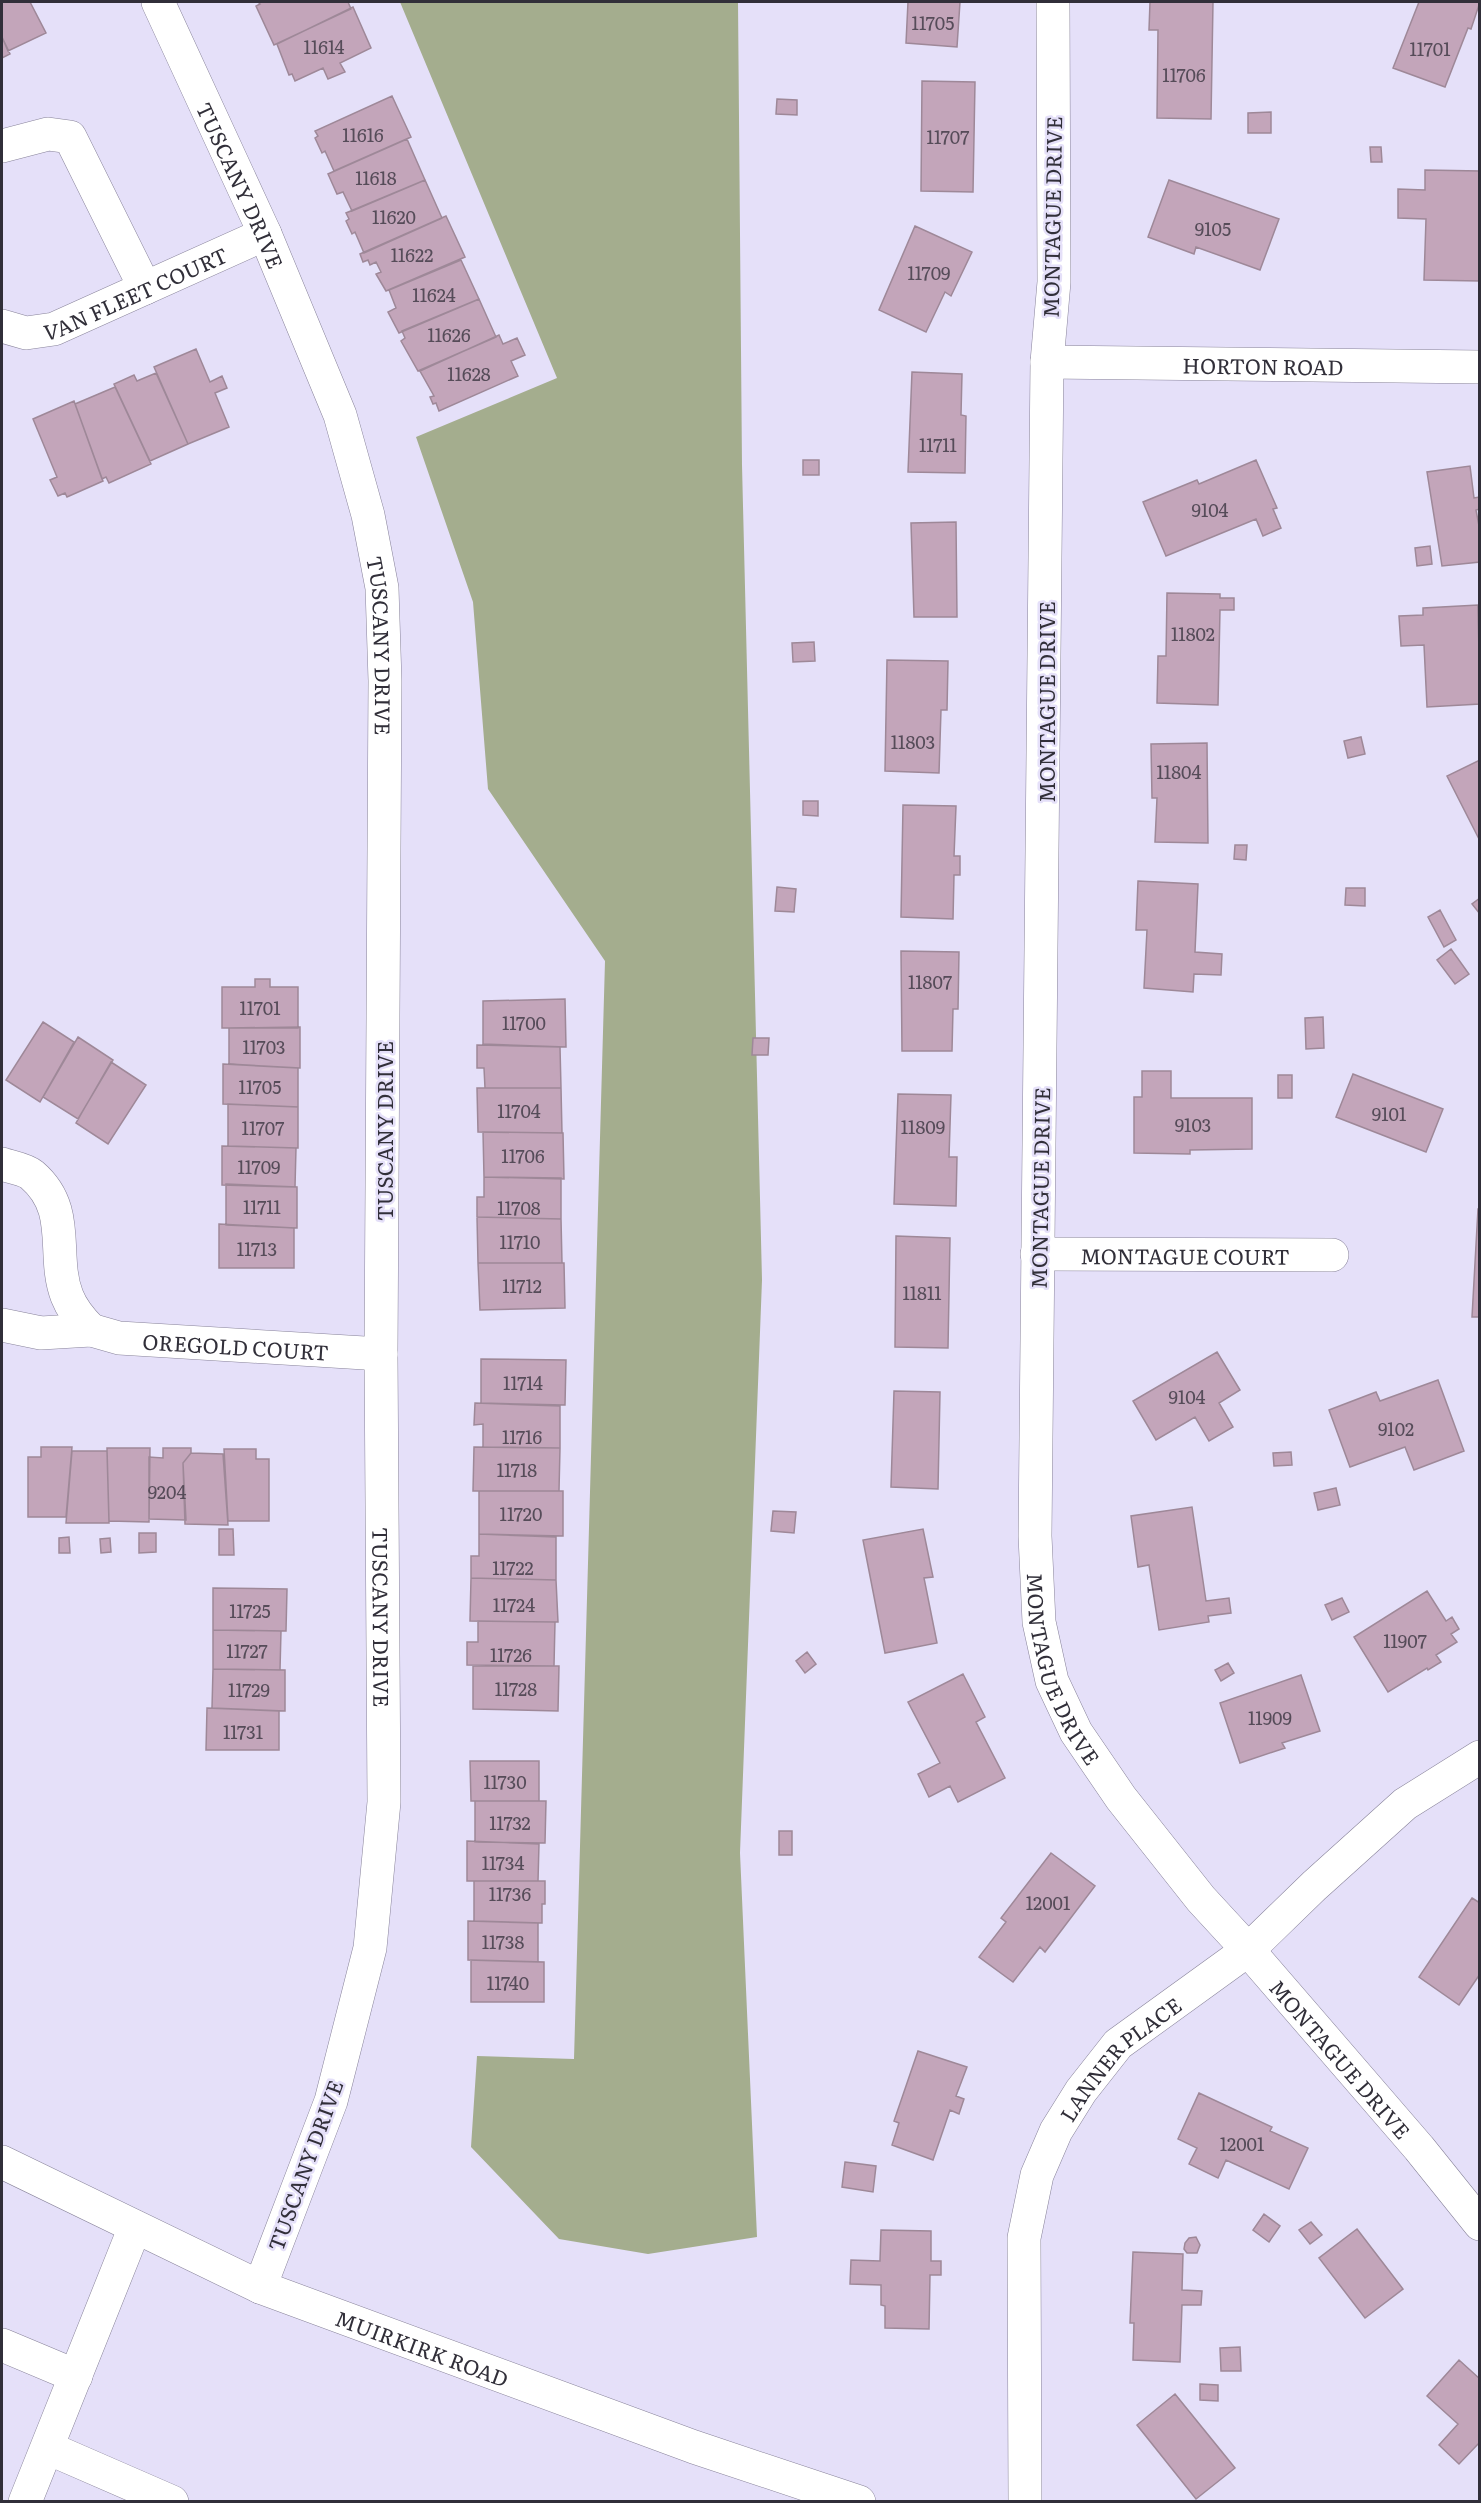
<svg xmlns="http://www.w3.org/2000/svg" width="1481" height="2503" font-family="Literata,serif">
<rect width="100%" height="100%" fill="#e5e0f9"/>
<!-- forest -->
<path fill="#a4ad8e" d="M400 2H738L742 465 762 1280 740 1853 757 2237 648 2254 559 2239 471 2147 477 2056 574 2059 605 961 488 789 473 602 416 437 557 378Z"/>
<!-- building -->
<path fill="#c3a5ba" stroke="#9e8898" stroke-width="1.5" d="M2 2H30L46 33 8 51 2 37Z
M258 2H348L351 9 274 45 256 6 260 4Z
M908 2H960L957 47 906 43Z
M1150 2H1213L1211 119 1157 118 1158 30H1149Z
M1419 2H1480L1471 29 1468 28 1445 87 1393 68Z
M353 7 371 48 340 63 345 72 328 79 323 68 295 81 292 74 289 75 277 44Z
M2 37 10 54 2 58Z
M922 81 975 82 973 192 921 191Z
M392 96 411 137 334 171 325 151 322 153 315 138 318 136 315 131Z
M777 99 797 100V115L776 114Z
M1271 112V133H1248V113Z
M407 139 425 180 352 211 343 192 337 194 328 174Z
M1370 147H1381L1382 162H1371Z
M1425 170 1480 171V281L1424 280 1426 219 1398 218V189L1425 190Z
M425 180 442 218 364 253 355 232 352 234 346 221 349 219 346 213Z
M1169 180 1279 219 1260 270 1196 247 1194 254 1148 237Z
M446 216 465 257 386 291 376 274 381 272 376 262 370 265 368 260 363 262 360 254Z
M915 226 972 252 951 296 945 292 926 332 879 310Z
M461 260 479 299 399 333 388 312 396 308 389 290Z
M479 299 496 337 418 371 401 341 405 338 402 331Z
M499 335 503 344 517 338 525 355 511 361 518 376 439 411 436 403 433 404 430 397 434 396 420 371Z
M196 349 210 382 222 376 227 388 215 393 229 427 188 444 154 367Z
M912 372 962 374 961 415 966 416 965 473 908 472Z
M156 373 188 444 150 461 114 384 134 375 137 381Z
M115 387 151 464 109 483 106 477 102 479 75 404Z
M74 401 103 481 67 497 65 493 58 496 50 480 57 477 33 419Z
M803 460H819V475H803Z
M1256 460 1277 508 1273 509 1281 528 1263 536 1256 519 1166 556 1143 502 1197 480 1199 484Z
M1470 466 1474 498 1480 497V509L1476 510 1480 531V562L1442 566 1427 472Z
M956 522 957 617H914L911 523Z
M1430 546 1432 564 1417 566 1415 548Z
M1167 593 1220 594V598H1234V610H1220L1218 705 1157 703 1158 656H1166Z
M1478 605 1480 704 1427 707 1424 645 1401 646 1399 616 1423 615V608Z
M814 642 815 661 793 662 792 643Z
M887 660 948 661 947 710H941L939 773 885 771Z
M1361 737 1365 754 1348 758 1344 741Z
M1207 743 1208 843 1155 842 1157 798H1152L1151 744Z
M1480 760V841L1447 776Z
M803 801H818V816L803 815Z
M903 805 956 806 954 856H960V875H954L953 919 901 917Z
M1235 845H1247L1246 860 1234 859Z
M1138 881 1198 884 1195 952 1222 954 1221 975 1194 974 1193 992 1144 988 1147 930H1136Z
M777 887 796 889 794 912 775 911Z
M1346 888H1365V906L1345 905Z
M1480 898V914L1472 904Z
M1440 910 1456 940 1444 947 1428 917Z
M1451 949 1469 974 1455 984 1437 960Z
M901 951 959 952 958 1009H953L952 1051H902Z
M255 979H270V987H298V1028H222V987H255Z
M565 999 566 1047 483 1044V1001Z
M1323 1017 1324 1048 1306 1049 1305 1018Z
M43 1022 74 1042 40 1102 6 1080Z
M300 1027V1068L229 1064V1028Z
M78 1037 113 1060 78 1119 43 1097Z
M753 1038H769L768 1055H752Z
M477 1045 560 1047 561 1088H485L484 1068H477Z
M111 1062 146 1085 108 1144 76 1123Z
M223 1064 298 1068V1107L223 1104Z
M1142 1071H1171V1098H1252V1149L1190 1150V1154L1134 1153V1097H1142Z
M1353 1074 1443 1109 1426 1152 1336 1117Z
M1278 1075H1292V1098H1278Z
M477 1088H561L562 1133 478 1132Z
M898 1094 951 1095 949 1157H957L956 1206 894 1204Z
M228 1104 298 1107V1148L228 1146Z
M483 1132 563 1133 564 1179 484 1177Z
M222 1146 296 1148 295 1187 222 1185Z
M484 1177 561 1178V1219L477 1217V1197H484Z
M226 1184 297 1187V1228L226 1225Z
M1478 1209H1480V1317H1472Z
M477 1217 561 1219 562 1263H478Z
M219 1224 294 1228V1268H219Z
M896 1236 950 1238 948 1348 895 1347Z
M478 1263H564L565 1308 480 1310Z
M1217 1352 1240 1390 1219 1403 1233 1427 1209 1441 1195 1417 1156 1440 1133 1401Z
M481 1359 566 1360 565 1405 481 1403Z
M1438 1380 1464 1451 1414 1470 1405 1447 1350 1467 1329 1410 1376 1392 1380 1401Z
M894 1391 940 1392 938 1489 891 1487Z
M475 1403 560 1406V1448L483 1447V1424L474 1425Z
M41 1447H72L66 1517H28V1457H41Z
M474 1447 560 1448 559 1491H473Z
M107 1448H150L149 1522 109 1521Z
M163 1448H191V1453L183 1463 186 1520 149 1519V1457L163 1458Z
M224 1449H256V1459H269V1521H228Z
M72 1451H107L109 1523H66Z
M1291 1452 1292 1465 1274 1466 1273 1453Z
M191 1453 223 1454 228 1525 185 1524 183 1463Z
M1336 1488 1340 1505 1318 1510 1314 1493Z
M479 1491H563V1536L479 1534Z
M1192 1507 1206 1601 1229 1598 1231 1613 1208 1616 1209 1622 1159 1630 1149 1565 1138 1567 1131 1516Z
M773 1511 796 1512 794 1533 771 1531Z
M219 1529H233L234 1555H219Z
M923 1529 933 1577 924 1578 937 1643 885 1653 863 1540Z
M139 1533H156V1552L139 1553Z
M479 1534 556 1537V1580L471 1578V1556H479Z
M69 1537 70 1553H59V1538Z
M110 1538 111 1552 101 1553 100 1539Z
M471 1578 556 1580 558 1622 470 1621Z
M213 1588 287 1589 286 1631 213 1630Z
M1427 1591 1446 1621 1452 1617 1459 1629 1451 1634 1457 1642 1436 1655 1441 1662 1428 1670 1427 1668 1388 1692 1354 1637Z
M1342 1598 1349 1612 1332 1620 1325 1605Z
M478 1621 555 1622 554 1666 467 1665V1642H478Z
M213 1630 281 1631 280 1670 213 1669Z
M807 1652 816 1664 805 1673 796 1661Z
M1228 1663 1234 1673 1221 1681 1215 1670Z
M473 1666H559L558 1711 473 1709Z
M213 1669 285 1670V1711L212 1708Z
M963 1674 985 1717 976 1722 1005 1778 958 1802 950 1786 929 1797 918 1774 940 1763 908 1702Z
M1301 1675 1320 1731 1282 1743 1285 1748 1240 1763 1220 1703Z
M207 1708 279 1711V1750H206Z
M470 1761H539V1801H471Z
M475 1801H546L545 1843 475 1842Z
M779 1831H792V1855H779Z
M467 1841 539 1844 538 1881H467Z
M1051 1853 1095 1886 1045 1952 1040 1947 1013 1982 979 1957 1006 1922 1001 1918Z
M474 1881H545V1904H542V1923L474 1921Z
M1472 1898 1480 1903V1974L1459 2005 1419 1977Z
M468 1921 538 1923V1962L468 1960Z
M471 1960 544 1962V2002H471Z
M918 2051 967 2067 956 2096 964 2099 959 2114 950 2110 933 2160 892 2145 899 2123 894 2121Z
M1199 2093 1272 2127 1270 2131 1308 2148 1289 2189 1226 2160 1218 2178 1189 2164 1197 2148 1178 2139Z
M845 2162 876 2166 873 2192 842 2187Z
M1264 2214 1280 2226 1269 2242 1253 2230Z
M1311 2222 1322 2235 1310 2244 1299 2230Z
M1357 2229 1403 2289 1365 2318 1319 2258Z
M881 2230 931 2231V2261H941V2275H930L929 2329 885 2328V2306L881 2305V2285L850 2284 851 2260 880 2261Z
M1196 2237 1200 2245 1197 2253H1187L1184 2249 1185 2243 1189 2238Z
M1133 2252 1183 2254 1182 2290 1202 2291 1201 2305H1182L1180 2362 1133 2360 1134 2323H1130Z
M1240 2347 1241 2371H1221L1220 2348Z
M1459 2360 1480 2379V2442L1459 2464 1439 2445 1458 2424 1427 2396Z
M1200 2384 1218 2385V2401L1200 2400Z
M1175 2394 1235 2468 1196 2499 1137 2425Z"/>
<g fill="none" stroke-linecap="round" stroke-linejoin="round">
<defs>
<g id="minor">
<path id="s1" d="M158 2 265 234 340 415 368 515 382 588 385 681 381 1354 384 1802 370 1948 331 2101 260 2287"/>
<path id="s2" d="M1053 2 1054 282 1047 362 1035 1536 1039 1622 1052 1681 1076 1732 1121 1798 1201 1899 1248 1950 1419 2148 1480 2224"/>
<path d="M2 146 48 134 70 137 145 288"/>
<path id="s3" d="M2 326 26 333 54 329 265 234"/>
<path id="s4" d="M1047 362 1480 367"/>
<path d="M2 1164C10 1167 25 1169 32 1175 73 1210 51 1255 67 1296 72 1309 82 1321 91 1330"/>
<path id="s5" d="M1037 1254 1332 1255"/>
<path id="s6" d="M2 1325 41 1333 91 1330 119 1338 381 1354"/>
<path d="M2 2345 76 2376"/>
<path d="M48 2448 172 2502"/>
<path d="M25 2502 135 2227"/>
<path id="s7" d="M1025 2502 1024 2238 1037 2175 1056 2131 1081 2091 1118 2044 1248 1950 1314 1886 1405 1804 1480 1757"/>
</g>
<g id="major">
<path id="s8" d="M2 2162 260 2287 694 2447 859 2502"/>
</g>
</defs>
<!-- minor casing -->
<use href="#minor" stroke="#88839a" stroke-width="34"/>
<!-- major casing -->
<use href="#major" stroke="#88839a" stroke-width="34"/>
<!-- minor -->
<use href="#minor" stroke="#fff" stroke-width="33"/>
<!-- major -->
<use href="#major" stroke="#fff" stroke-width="33"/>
</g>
<g text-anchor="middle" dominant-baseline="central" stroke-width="5" stroke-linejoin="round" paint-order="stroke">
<!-- number labels -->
<g font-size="18" fill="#564c59">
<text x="933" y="22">11705</text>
<text x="324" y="46">11614</text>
<text x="1430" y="48">11701</text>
<text x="1184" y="74">11706</text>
<text x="363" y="134">11616</text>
<text x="948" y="136">11707</text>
<text x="376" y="177">11618</text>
<text x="394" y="216">11620</text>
<text x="1213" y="228">9105</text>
<text x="412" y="254">11622</text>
<text x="929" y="272">11709</text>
<text x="434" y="294">11624</text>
<text x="449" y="334">11626</text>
<text x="469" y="373">11628</text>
<text x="938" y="444">11711</text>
<text x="1210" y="509">9104</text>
<text x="1193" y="633">11802</text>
<text x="913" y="741">11803</text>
<text x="1179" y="771">11804</text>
<text x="930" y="981">11807</text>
<text x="260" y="1007">11701</text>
<text x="524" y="1022">11700</text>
<text x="264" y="1046">11703</text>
<text x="260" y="1086">11705</text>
<text x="519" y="1110">11704</text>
<text x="1389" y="1113">9101</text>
<text x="1193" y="1124">9103</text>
<text x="923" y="1126">11809</text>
<text x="263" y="1127">11707</text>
<text x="523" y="1155">11706</text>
<text x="259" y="1166">11709</text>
<text x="262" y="1206">11711</text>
<text x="519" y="1207">11708</text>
<text x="520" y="1241">11710</text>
<text x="257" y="1248">11713</text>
<text x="522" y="1285">11712</text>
<text x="922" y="1292">11811</text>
<text x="523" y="1382">11714</text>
<text x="1187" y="1396">9104</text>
<text x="1396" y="1428">9102</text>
<text x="522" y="1436">11716</text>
<text x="517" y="1469">11718</text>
<text x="167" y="1491">9204</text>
<text x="521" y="1513">11720</text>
<text x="513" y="1567">11722</text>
<text x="514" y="1604">11724</text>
<text x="250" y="1610">11725</text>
<text x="1405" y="1640">11907</text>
<text x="247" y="1650">11727</text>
<text x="511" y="1654">11726</text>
<text x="516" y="1688">11728</text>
<text x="249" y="1689">11729</text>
<text x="1270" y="1717">11909</text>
<text x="243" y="1731">11731</text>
<text x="505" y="1781">11730</text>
<text x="510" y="1822">11732</text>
<text x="503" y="1862">11734</text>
<text x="510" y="1893">11736</text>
<text x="1048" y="1902">12001</text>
<text x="503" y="1941">11738</text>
<text x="508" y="1982">11740</text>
<text x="1242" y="2143">12001</text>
</g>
<!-- street labels -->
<g font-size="21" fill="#312f39" stroke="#e5e0f9">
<text stroke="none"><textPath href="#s1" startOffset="201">TUSCANY DRIVE</textPath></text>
<text transform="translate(1051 217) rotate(-89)">MONTAGUE DRIVE</text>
<text stroke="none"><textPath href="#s3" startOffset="142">VAN FLEET COURT</textPath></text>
<text stroke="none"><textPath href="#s4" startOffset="216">HORTON ROAD</textPath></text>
<text stroke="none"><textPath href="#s1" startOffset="687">TUSCANY DRIVE</textPath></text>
<text transform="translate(1045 702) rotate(-90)">MONTAGUE DRIVE</text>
<text transform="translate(383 1131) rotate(-90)">TUSCANY DRIVE</text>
<text transform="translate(1039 1188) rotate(-89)">MONTAGUE DRIVE</text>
<text stroke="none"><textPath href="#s5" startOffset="148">MONTAGUE COURT</textPath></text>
<text stroke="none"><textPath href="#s6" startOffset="236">OREGOLD COURT</textPath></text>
<text stroke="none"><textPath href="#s1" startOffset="1659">TUSCANY DRIVE</textPath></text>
<text stroke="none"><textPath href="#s2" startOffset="1672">MONTAGUE DRIVE</textPath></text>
<text stroke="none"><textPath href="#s2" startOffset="2158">MONTAGUE DRIVE</textPath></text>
<text stroke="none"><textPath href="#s7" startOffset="474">LANNER PLACE</textPath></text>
<text transform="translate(304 2165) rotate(-70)">TUSCANY DRIVE</text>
<text stroke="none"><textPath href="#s8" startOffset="460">MUIRKIRK ROAD</textPath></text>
</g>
</g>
<!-- border -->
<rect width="1481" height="2503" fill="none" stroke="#312f39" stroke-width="6"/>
</svg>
